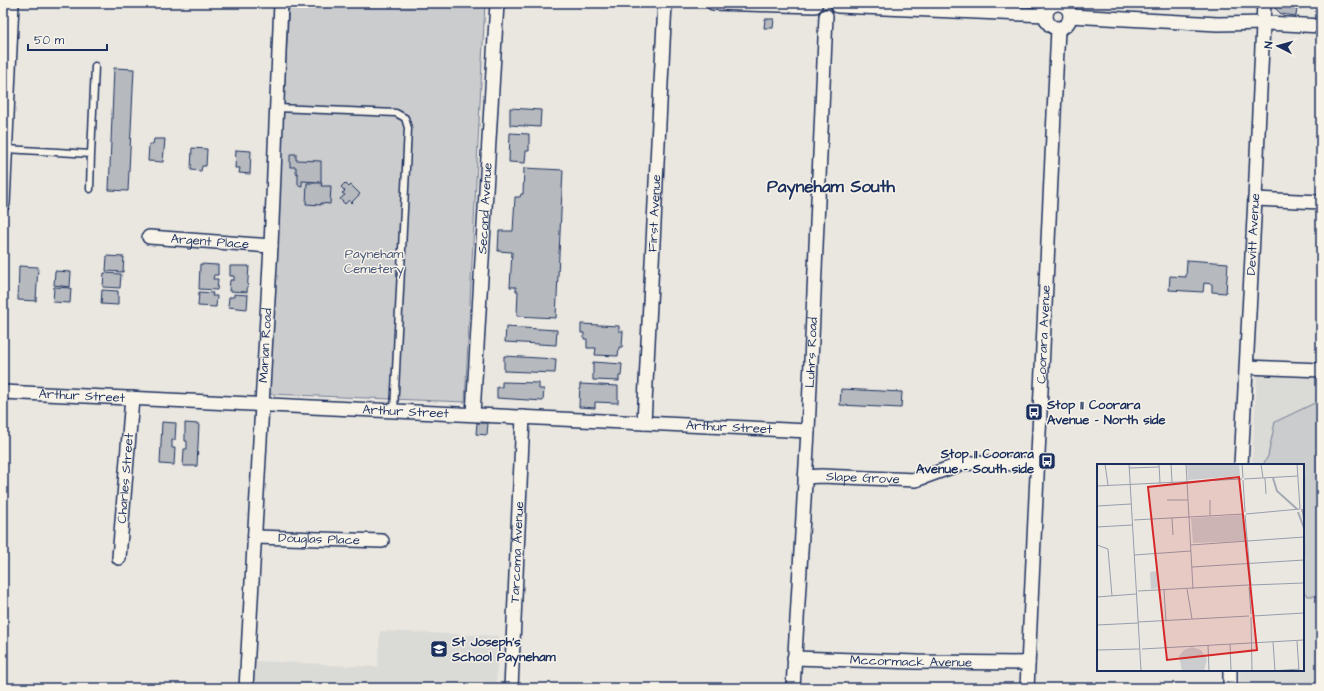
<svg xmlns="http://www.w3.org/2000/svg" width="1324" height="691" font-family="'Architects Daughter',sans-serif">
<rect width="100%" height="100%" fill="#eae7e0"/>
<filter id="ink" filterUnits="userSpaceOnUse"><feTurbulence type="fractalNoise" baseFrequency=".025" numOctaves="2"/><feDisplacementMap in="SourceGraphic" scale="8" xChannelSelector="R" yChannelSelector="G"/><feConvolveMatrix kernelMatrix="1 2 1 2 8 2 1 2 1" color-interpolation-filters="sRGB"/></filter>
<g filter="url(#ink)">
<!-- built -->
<path fill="#dadad6" d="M1257 374 1321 376V688H1239L1240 670H1303V465H1252Z
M380 631 498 636 496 688H253L255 661 326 664 327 665 378 667Z"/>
<!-- green -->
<path fill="#cbcccd" stroke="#737e96" d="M289 3H485L465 402 269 394Z
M1321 400V596H1308L1303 591V465H1263L1268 456 1275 422Z"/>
<!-- building -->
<path fill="#b6babf" stroke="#1b2f5e" d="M1275 3H1302V8H1297L1296 16 1281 14 1275 8Z
M765 19H774L773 28H764Z
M114 68 134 69 128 191 109 190Z
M510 108 541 110 540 127 510 125Z
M510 133 529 134V151H526L525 163 509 162Z
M154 139H165L163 162 148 161 149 144H153Z
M192 148 207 149 206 166H202L201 171 191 170Z
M236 150 251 151 250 174 239 173 240 168H235Z
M290 154H296V160L321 161V182L302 181V186L298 185V174L296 173V167H290Z
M524 168 563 170 556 318 517 316 518 291H516V287H510L512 252 498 251 499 231H513L515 197H520L521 194H523Z
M307 183H322L321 186H331L330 204 321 203V205L306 204Z
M345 183 349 187 351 185 360 194 351 203 349 200 345 204 340 199 345 195 342 193 345 191 341 187Z
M107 256 124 257 123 272 106 271Z
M1187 260 1228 263 1226 293 1212 292V284L1204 283 1203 292 1169 290 1170 276 1186 277Z
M200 264 218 265V275H214L213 279H218L217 290 199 289Z
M19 266 38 267 36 301 18 300Z
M230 266H249L247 292 229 291 230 280H234V276H230Z
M55 271 71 272 70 287 54 285Z
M104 273 121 274 120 288 103 287Z
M54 287 71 288 70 303 53 302Z
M102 290 118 291V305L101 304Z
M199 292 213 293 212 296H217L216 307 198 306Z
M234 294 248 295 247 309 228 307 229 297H234Z
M581 324 619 326V331H623L622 347H619L618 356 595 355 596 348H587V339H584V333H581Z
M506 327 557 330 556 345 505 342Z
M504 356 556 359 555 373 504 371Z
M593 362 622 364 621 376H619V381L593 380Z
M502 382 539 383V389H544L543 401 497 398V387H502Z
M580 384 618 386V403L595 402V408L579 407Z
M841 389 902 392 901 408 840 405Z
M162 422 176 423 175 440H172V448H175L174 465 160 464Z
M185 423 199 424 197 466H183L184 449H187V441H185Z
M477 423H488L487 435 476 434Z"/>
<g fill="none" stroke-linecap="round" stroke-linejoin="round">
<defs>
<path id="service" d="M277 108 396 113 405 118 408 128 394 411
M6 149 91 154 95 66
M90 189 91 154"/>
<g id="minor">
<path d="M713 3 815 6"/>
<circle cx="1058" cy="16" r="12"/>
<path d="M838 6 1046 15"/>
<path d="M1070 16 1218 24 1267 23 1321 26"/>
<path d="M1255 199 1321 202"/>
<path d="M3 204 12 3"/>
<path id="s1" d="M149 237 271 246"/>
<path d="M1247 367 1321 370"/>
<path id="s2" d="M3 392 808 431"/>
<path id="s3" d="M473 414 497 3"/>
<path id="s4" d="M644 423 665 3"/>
<path id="s5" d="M1241 465 1255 199 1264 3"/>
<path id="s6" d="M805 477 821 476 916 480 963 463 1037 464"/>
<path id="s7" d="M256 537 382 541"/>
<path id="s8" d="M119 558 132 398"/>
<path id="s9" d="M794 658 917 662 1028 663"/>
<path id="s10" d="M246 688 271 246 281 3"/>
<path id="s11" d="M511 688 523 417"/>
<path id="s12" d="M793 688 808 431 826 16"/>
<path id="s13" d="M1027 688 1058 29"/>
<path d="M1230 688V670"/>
</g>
</defs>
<!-- service casing -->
<use href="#service" stroke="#1b2f5e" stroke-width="9"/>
<!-- minor casing -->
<use href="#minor" stroke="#1b2f5e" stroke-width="16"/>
<!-- service -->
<use href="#service" stroke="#f7f3e8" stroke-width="6"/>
<!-- minor -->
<use href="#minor" stroke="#f7f3e8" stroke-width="13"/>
</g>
</g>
<!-- icons -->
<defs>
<symbol id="bus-square" viewBox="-11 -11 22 22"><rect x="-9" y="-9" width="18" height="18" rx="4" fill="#1b2f5e" stroke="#f7f3e8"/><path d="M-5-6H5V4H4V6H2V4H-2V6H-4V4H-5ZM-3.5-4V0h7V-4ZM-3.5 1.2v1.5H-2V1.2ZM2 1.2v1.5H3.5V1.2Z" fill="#fff"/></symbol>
<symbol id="school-square" viewBox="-11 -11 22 22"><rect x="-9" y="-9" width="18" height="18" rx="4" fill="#1b2f5e" stroke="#f7f3e8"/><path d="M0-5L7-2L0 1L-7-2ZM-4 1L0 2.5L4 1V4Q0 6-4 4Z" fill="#fff"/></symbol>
</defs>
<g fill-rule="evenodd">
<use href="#bus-square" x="1024" y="402" width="20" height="20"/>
<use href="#bus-square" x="1037" y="451" width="20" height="20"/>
<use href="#school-square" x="429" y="639" width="20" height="20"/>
</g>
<g text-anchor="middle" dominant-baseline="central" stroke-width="3" stroke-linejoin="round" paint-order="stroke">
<!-- street labels -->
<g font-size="13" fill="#1b2f5e" stroke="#f7f3e8">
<text stroke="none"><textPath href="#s3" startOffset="206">Second Avenue</textPath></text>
<text stroke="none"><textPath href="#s4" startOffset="210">First Avenue</textPath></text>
<text stroke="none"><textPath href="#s5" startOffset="231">Devitt Avenue</textPath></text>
<text stroke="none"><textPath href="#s1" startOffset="61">Argent Place</textPath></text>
<text stroke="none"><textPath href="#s13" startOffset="354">Coorara Avenue</textPath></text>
<text stroke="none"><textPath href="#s10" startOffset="343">Marian Road</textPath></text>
<text stroke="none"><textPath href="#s12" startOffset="336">Luhrs Road</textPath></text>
<text stroke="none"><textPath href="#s2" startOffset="79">Arthur Street</textPath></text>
<text stroke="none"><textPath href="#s2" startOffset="403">Arthur Street</textPath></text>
<text stroke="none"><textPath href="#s2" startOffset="727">Arthur Street</textPath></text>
<text stroke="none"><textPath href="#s8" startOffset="80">Charles Street</textPath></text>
<text stroke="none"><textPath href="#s6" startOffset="58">Slape Grove</textPath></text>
<text stroke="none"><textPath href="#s7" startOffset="63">Douglas Place</textPath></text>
<text stroke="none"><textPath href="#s11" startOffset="136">Tarcoma Avenue</textPath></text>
<text stroke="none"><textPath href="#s9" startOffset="117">Mccormack Avenue</textPath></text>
</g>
<!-- park labels -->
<g font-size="13" fill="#47567a" stroke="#f7f3e8">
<text x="374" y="254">Payneham<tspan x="374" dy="15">Cemetery</tspan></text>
</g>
<!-- poi labels -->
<g font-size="13" font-weight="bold" fill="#1b2f5e" stroke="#f7f3e8" text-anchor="start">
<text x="1047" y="405">Stop 11 Coorara<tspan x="1047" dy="15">Avenue - North side</tspan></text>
<text x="1034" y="454" text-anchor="end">Stop 11 Coorara<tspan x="1034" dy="15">Avenue - South side</tspan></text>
<text x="452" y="642">St Joseph's<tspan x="452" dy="15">School Payneham</tspan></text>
</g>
<!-- district labels -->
<g font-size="17" font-weight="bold" fill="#1b2f5e" stroke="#f7f3e8">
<text x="831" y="187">Payneham South</text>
</g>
</g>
<!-- overview -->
<g transform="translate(1097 464)">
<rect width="207" height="207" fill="#eae7e0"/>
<path d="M90 0H142L143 12 91 16ZM147 51 148 77 96 79 94 54ZM60 107 61 124 54 125 53 108ZM95 183 104 186 110 195 107 207H85L82 192 87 186Z" fill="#cbcccd"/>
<path fill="none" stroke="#a3a8b4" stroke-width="2" d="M176 14 180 27 200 45M201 48 207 64"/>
<path fill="none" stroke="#979dac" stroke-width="1" d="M8 0 11 21M32 0 44 207M62 0 63 19M74 0 75 18M89 0 96 125M145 0 146 14M164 0 166 14M200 0 203 45M32 4 62 3M168 14 169 30M147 15 201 12M146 16 148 48M0 22 145 15M70 36H91M113 36V52M0 42 34 40M205 48V45L207 59M149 50 203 45M148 51 154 121H151M75 54 76 71M37 56 147 50M0 63 35 61M0 81 11 85 15 132M94 81 207 73M37 91 94 87M95 103 207 96M154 121 207 119M152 123 154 150M90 125 95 155M67 126 69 157M41 127 151 121M0 133 39 130M156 152 207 149M154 153 155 207M41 158 152 152M0 161 41 159M200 177 202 207M176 178 178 207M133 180 134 207M111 181 112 207M45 185 207 176M0 186 42 185M175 207 202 205"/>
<path fill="#d62828" fill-opacity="0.15" stroke="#d62828" stroke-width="2" d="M142 13 160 186 70 196 51 23Z"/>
<rect width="207" height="207" fill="none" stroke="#1b2f5e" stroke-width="2"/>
</g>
<!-- margin -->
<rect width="1324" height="691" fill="none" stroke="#f7f3e8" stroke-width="16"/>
<rect x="8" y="8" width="1308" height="675" fill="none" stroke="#1b2f5e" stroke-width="1.5" filter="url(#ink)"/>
<!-- north arrow -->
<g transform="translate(1278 46) rotate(276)" stroke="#f7f3e8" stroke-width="3" paint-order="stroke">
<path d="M0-3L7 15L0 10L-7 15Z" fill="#1b2f5e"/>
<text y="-6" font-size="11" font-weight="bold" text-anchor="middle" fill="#1b2f5e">N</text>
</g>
<!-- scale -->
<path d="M28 44v6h79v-6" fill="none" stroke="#1b2f5e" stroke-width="2"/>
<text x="34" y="44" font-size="12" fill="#1b2f5e" stroke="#f7f3e8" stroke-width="3" paint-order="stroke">50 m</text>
</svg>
